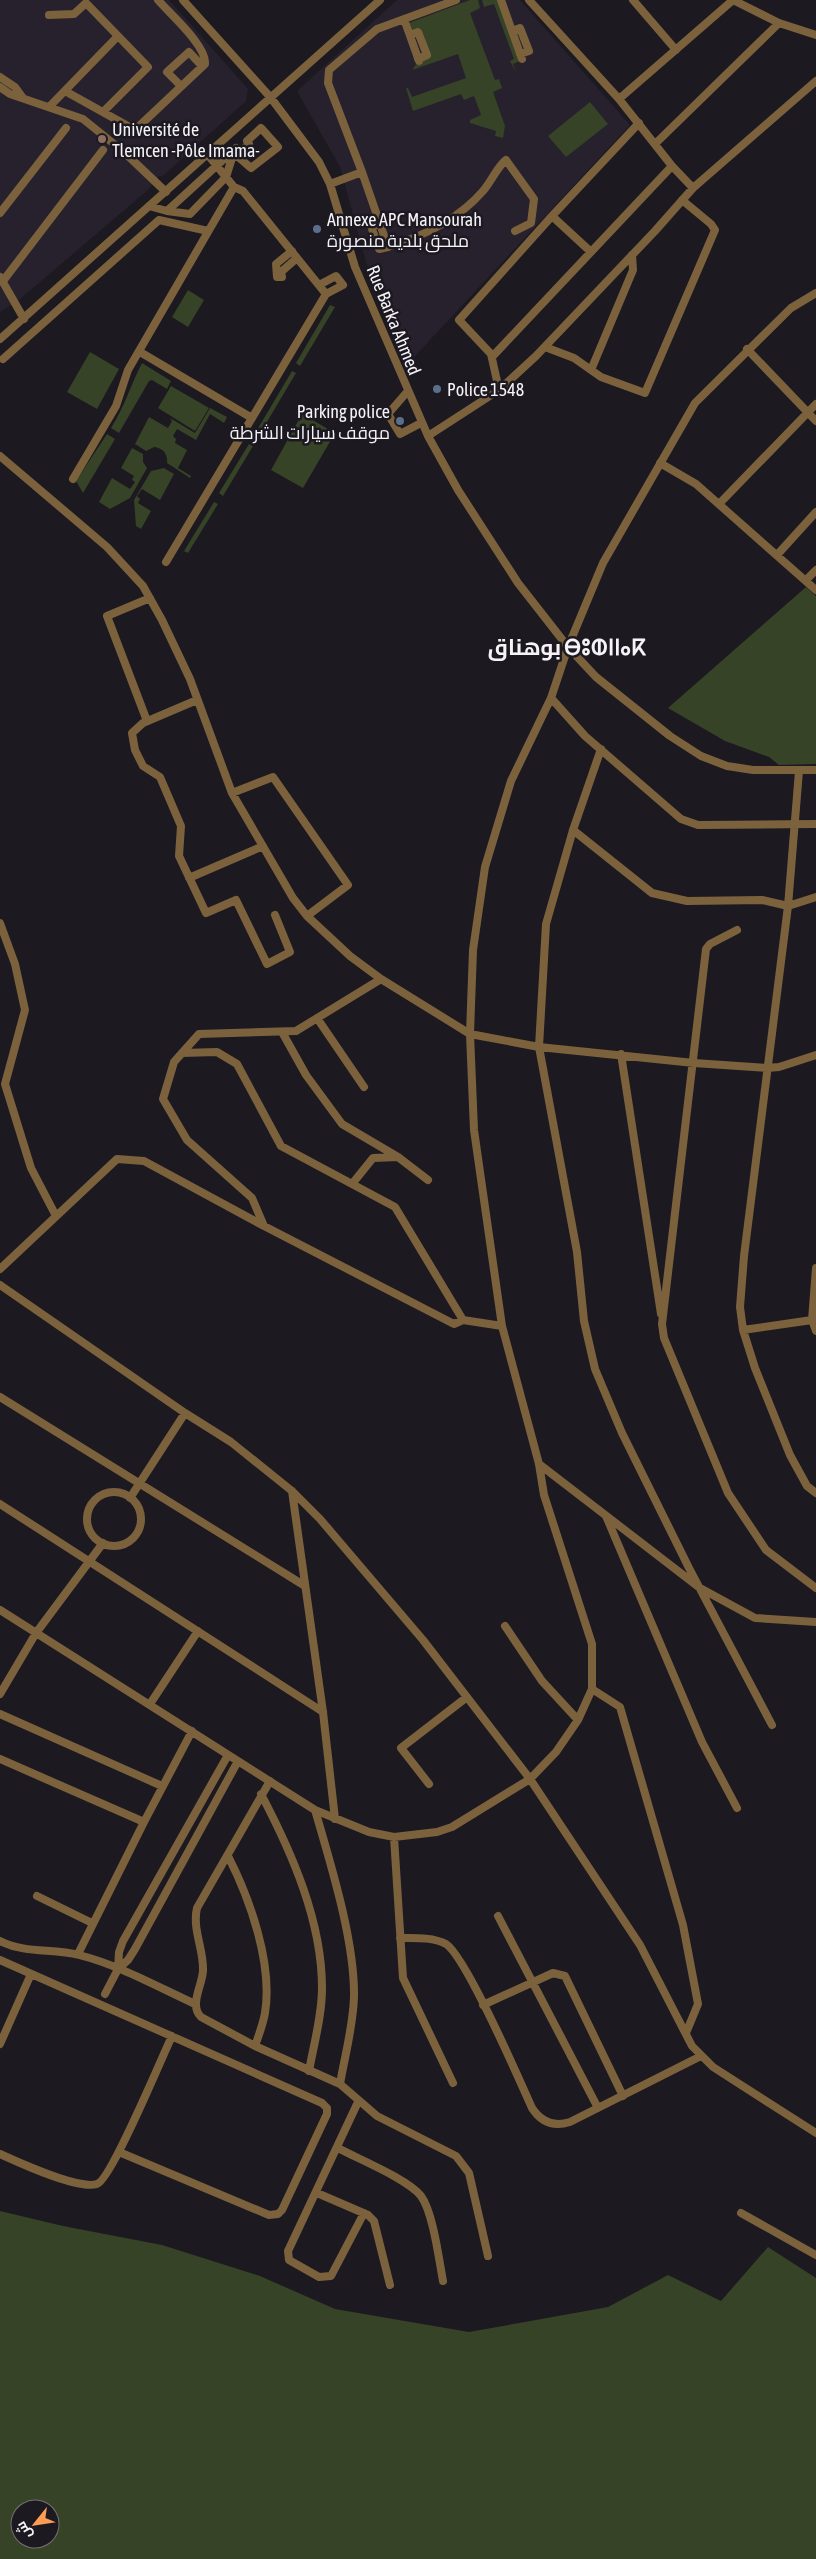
<svg xmlns="http://www.w3.org/2000/svg" width="816" height="2559" font-family="'Asap Condensed',Cairo,'Noto Sans Tifinagh',sans-serif">
<rect width="100%" height="100%" fill="#1c1920"/>
<!-- built -->
<path fill="#27212e" d="M0 0H169L248 89 246 101 163 176H159L149 189 19 300 0 312Z
M397 0H520L630 125 404 368 366 262 340 167 297 91Z"/>
<!-- green -->
<path fill="#364326" fill-rule="evenodd" d="M470 0H478L480 8 470 13 495 80 499 79 502 88 493 92 505 126 503 138 495 136 496 131 470 123V120L481 115 474 96 464 100 461 94 413 111 406 88H408L412 97 466 78 458 54 412 70 417 63 430 56 420 28 412 31 409 23Z
M482 0H498L520 61 513 64 516 72 510 61 514 59 494 4 484 7Z
M590 102 608 124 566 157 548 136Z
M188 290 204 300 188 327 172 317Z
M330 305 335 307 300 366 296 363Z
M90 352 119 369 97 409 67 392Z
M142 363 171 381 167 389 152 380 149 381 119 433 111 428C124 408 131 384 142 363Z
M292 371 296 373 261 432 257 430Z
M171 386 209 408 195 431 158 408Z
M210 408 227 417 224 423 210 414 196 440 177 429 173 436 176 439 175 443 187 450 178 468 191 476 190 478 167 463C168 454 163 448 154 447L146 451 135 444 149 417 168 428 172 421 170 418 195 433Z
M302 414 335 433 303 488 271 470Z
M107 434 115 439 83 493 76 481Z
M249 444 253 446 223 496 219 493Z
M132 448 143 454V462L147 468 130 498 110 509 99 502 112 478 130 489 135 482 132 480 134 476 121 468Z
M164 468 174 474 160 500 142 489 137 496 140 499 138 503 151 511 141 529 136 526 134 500 151 471Z
M214 502 218 504 188 553 184 551Z
M806 587 816 596V764L779 765 769 757 725 741 668 708Z
M0 2211 63 2226 162 2245 260 2276 335 2309 469 2332 608 2307 668 2275 721 2301 768 2247 816 2278V2559H0ZM20 2509H50V2539H20Z"/>
<g fill="none" stroke-linecap="round" stroke-linejoin="round">
<!-- street -->
<path stroke="#7b623c" stroke-width="8" d="M183 0 271 98 319 162 330 184 355 267 428 436 458 490 518 583 568 647 596 677 670 736 701 756 727 766 753 770H816
M501 0 522 59
M529 0 619 99 672 166 693 188
M633 0 676 50
M733 0 779 23 816 35
M49 15 74 14 86 3 118 36
M404 19 419 61
M512 31 520 28 529 51 520 54
M410 35 418 32 427 55 418 59
M0 77 15 87 23 98
M181 86 167 72 189 52 202 66
M0 87 10 94 83 119 124 152 166 192
M65 91 135 130 205 64C207 46 170 14 158 0
M619 99 733 0
M50 106 118 36 148 67 103 112
M261 128 278 147 251 168 236 155 232 158 226 177 190 214 167 211 236 148 240 152 249 144 247 141Z
M655 144 779 23
M208 155 234 187
M362 172 388 247C424 236 458 220 483 191 491 182 497 167 506 160L534 199 531 223 515 231
M330 184 362 172 328 83 329 70 377 29 456 0
M149 206 167 211
M0 213 66 128
M380 223 371 226 379 249 388 247
M292 251 276 264 277 277H282L281 272 297 258
M591 252 552 216 639 123
M0 277 24 319
M3 281 103 150
M319 285 336 276 343 285 326 294
M0 339 380 0
M545 347 574 358 601 377 645 393 715 230 711 224 682 200
M747 349 816 421
M140 352 252 418
M492 357 672 166
M3 359 159 220 208 231
M591 370 633 270 632 255
M499 390 491 354 459 320 552 216
M407 392 388 414 400 434 421 423
M428 436 499 390 536 356 655 231 693 188 816 81
M0 456 107 547 143 586 162 620 190 679 232 793 293 898 307 916 350 956 381 979 470 1034 473 950 485 867 511 781 551 698 568 647 603 563 695 403 791 308 816 293
M660 463 696 484 816 590
M73 479 116 406 128 370 234 187 243 191 326 294 166 562
M719 504 816 404
M777 555 816 512
M806 580 816 570
M551 698 585 736 681 819 698 825 816 824
M197 700 143 723 132 733 135 750 143 766 160 777 181 826 179 856 206 913 236 900 267 964 290 952 275 915
M147 721 107 616 150 598
M601 749 573 830 546 924 539 1047 577 1252 584 1321 595 1369 622 1433 689 1568 772 1725
M799 771 788 906 744 1256 740 1307 743 1330 755 1368 790 1455 807 1486 816 1493
M232 793 273 777 348 885 307 916
M573 830 652 893 687 901 762 900 788 906 816 897
M189 878 263 846
M0 923 15 964 25 1010 5 1084 31 1168 56 1216
M737 930 710 944 706 949 662 1324 664 1338 728 1493 766 1550 816 1588
M381 979 296 1031 199 1034 174 1062 163 1099 187 1140 252 1198 264 1226 454 1324 463 1320 502 1326
M317 1018 364 1087
M282 1032 306 1075 342 1124 398 1157 428 1180
M182 1053 217 1052 237 1064 281 1146 395 1207 463 1320
M621 1054 661 1314
M352 1184 373 1158 398 1157
M0 1269 117 1159 144 1161 264 1226
M0 1285 185 1413 231 1442 292 1491 320 1519 423 1640 530 1779 640 1945 692 2046 713 2067 816 2133
M816 1319 812 1320 816 1331
M743 1330 812 1320 816 1268
M0 1397 305 1586
M539 1464 700 1588 755 1618 816 1622
M292 1491 323 1712 335 1819
M87 1519a27 27 0 1 1 54 0a27 27 0 1 1-54 0Z
M130 1498 185 1413
M0 1504 323 1712
M606 1516 702 1742 737 1808
M0 1610 315 1810 369 1832 394 1837 437 1832 452 1827 530 1779 556 1752 578 1720 592 1689V1644L544 1495 539 1464 502 1326 474 1130 470 1034 539 1047 694 1063 767 1068 779 1067 816 1055
M505 1626 542 1681 578 1720
M592 1689 620 1707 683 1925 698 2004 686 2033
M0 1694 36 1633 103 1543
M150 1704 198 1631
M0 1714 162 1786
M0 1759 144 1822 78 1954
M270 1781 197 1908C192 1929 204 1950 203 1971 202 1986 189 2005 201 2017L255 2046 340 2084 377 2116 456 2156 469 2173 488 2256
M429 1784 401 1748 467 1697
M261 1794C292 1853 322 1921 322 1988 322 2016 314 2043 309 2071
M315 1810C331 1865 355 1942 354 1997 353 2027 345 2055 340 2084
M144 1822 192 1731
M394 1837 403 1978 453 2083
M228 1856C250 1899 273 1964 265 2013 263 2024 259 2035 255 2046
M37 1896 92 1923
M498 1916 598 2108
M400 1938C415 1938 433 1937 446 1944 466 1957 519 2079 532 2108 541 2122 554 2127 570 2122L701 2056
M0 1941C26 1954 52 1948 79 1955 119 1965 158 1987 195 2004
M0 1960 322 2103 327 2108V2114L282 2210 278 2214 269 2215 119 2152
M118 1969 119 1952 123 1941 228 1755
M105 1994 118 1969 128 1960 135 1949 238 1761
M483 2005 553 1973 565 1976 623 2096
M0 2044 31 1974
M358 2102 288 2251 289 2260 319 2277 331 2276 364 2213
M338 2148C358 2159 408 2179 421 2196 433 2212 439 2260 443 2281
M0 2154C20 2163 78 2190 97 2184 111 2180 162 2057 172 2036
M317 2193 368 2215 374 2221 390 2285
M741 2213 816 2255"/>
</g>
<!-- markers -->
<circle fill="#8d6e63" stroke="#1c1920" stroke-width="2" cx="102" cy="139" r="5"/>
<g fill="#5c6f8a" stroke="#1c1920" stroke-width="2">
<circle cx="317" cy="229" r="5"/>
<circle cx="437" cy="389" r="5"/>
<circle cx="400" cy="421" r="5"/>
</g>
<g text-anchor="middle" dominant-baseline="central" stroke-width="5" stroke-linejoin="round" paint-order="stroke">
<!-- poi labels -->
<g font-size="18" fill="#f5f3f8" stroke="#1c1920" text-anchor="start">
<text x="112" y="129">Université de<tspan x="112" dy="21">Tlemcen -Pôle Imama-</tspan></text>
<text x="327" y="219">Annexe APC Mansourah<tspan x="327" dy="21">ملحق بلدية منصورة</tspan></text>
<text x="447" y="389">Police 1548</text>
<text x="390" y="411" text-anchor="end">Parking police<tspan x="390" dy="21">موقف سيارات الشرطة</tspan></text>
</g>
<!-- street labels -->
<g font-size="18" fill="#f5f3f8" stroke="#1c1920">
<text transform="translate(394 320) rotate(68)">Rue Barka Ahmed</text>
</g>
<!-- district labels -->
<g font-size="22" font-weight="bold" fill="#f5f3f8" stroke="#1c1920">
<text x="567" y="647">بوهناق ⴱⵓⵀⵏⵏⴰⴽ</text>
</g>
</g>
<!-- north arrow -->
<g transform="translate(35 2524) rotate(240)"><circle r="24" fill="#1c1920" stroke="#737076"/>
<path d="M0-4L9 19L0 12L-9 19Z" fill="#fc9d53"/>
<text y="-8" font-size="14" font-weight="bold" text-anchor="middle" fill="#f5f3f8">ش</text>
</g>
</svg>
